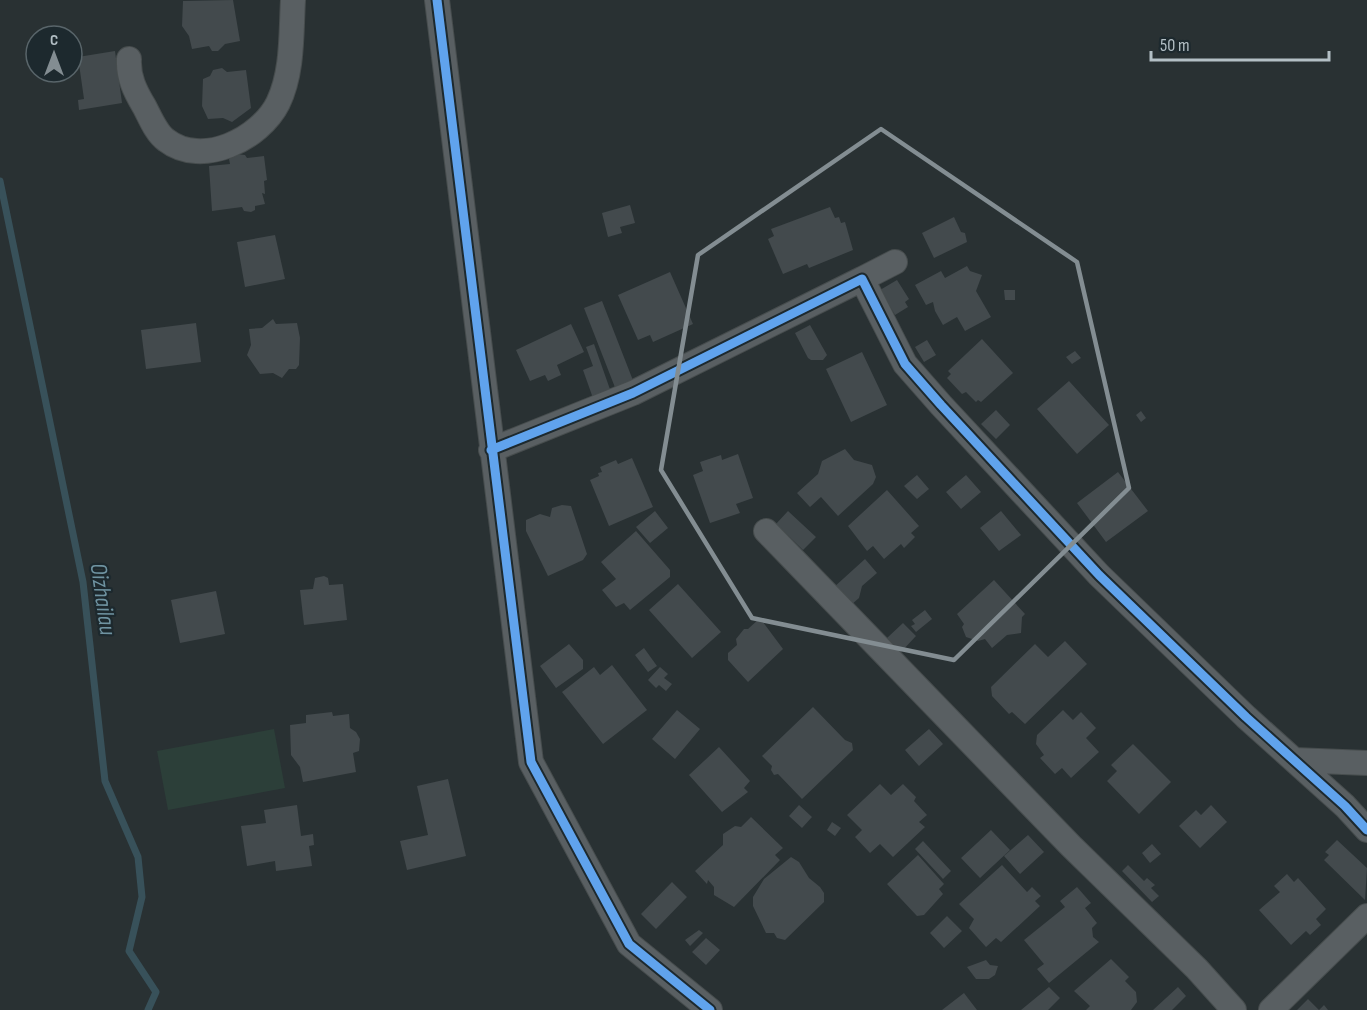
<svg xmlns="http://www.w3.org/2000/svg" width="1367" height="1010" font-family="'Sofia Sans Condensed',sans-serif">
<rect width="100%" height="100%" fill="#293133"/>
<!-- green -->
<path fill="#2c3f39" d="M274 729 285 788 168 810 157 751Z"/>
<g fill="none" stroke-linecap="round" stroke-linejoin="round">
<!-- stream -->
<path stroke="#38515a" stroke-width="7" d="M0 181 83 582 105 781 138 857 142 897 129 951 156 992 148 1010"/>
</g>
<!-- building -->
<path fill="#434a4d" d="M233 0 240 41 225 44 218 51H212L209 46 192 49 189 36 182 26 183 1Z
M115 51 122 103 79 110 78 100 84 99 78 57Z
M222 68 227 72 246 70 251 108 232 122 223 118 208 119 202 106 203 79 210 76 213 70Z
M236 154 245 155 247 158 264 156 267 180 264 181 265 194 262 193 265 204 255 206V210L251 212 244 211 242 207 212 211 209 166 230 164 229 159Z
M630 205 635 223 620 227 622 233 608 237 602 213Z
M830 207 835 218 839 217 841 223 845 222 853 250 809 268 807 264 783 274 768 239 774 236 771 229Z
M954 217 961 232 965 233 967 242 934 258 922 233Z
M275 235 285 279 245 287 237 242Z
M967 266 970 271 982 275 976 291 991 317 965 331 957 317 943 325 935 311 933 302 926 305 915 285 941 271 945 278Z
M670 272 693 324 653 342 650 335 638 340 618 295Z
M897 280 909 299 905 302 908 307 895 315 880 290Z
M1004 290H1015V300H1005Z
M602 301 634 383 616 390 584 308Z
M273 319 276 324 297 323 300 338 299 365 296 369H289L282 378 273 373 260 374 247 355 251 345 249 329 262 328Z
M196 323 201 362 146 369 141 330Z
M571 324 584 352 557 365 561 375 548 381 545 375 530 381 516 350Z
M810 325 827 355 823 360H811L808 358 795 333Z
M982 339 1013 373 981 402 978 400 976 402 966 392 962 394 947 378 951 374 948 371Z
M927 340 936 355 924 362 915 347Z
M594 344 612 395 594 401 583 370 593 366 586 347Z
M1075 351 1081 358 1072 364 1066 357Z
M862 352 887 405 851 422 826 369Z
M1069 381 1109 425 1077 454 1037 409Z
M996 410 1010 425 996 439 981 424Z
M1141 411 1146 418 1141 422 1136 415Z
M845 449 854 460 872 465 876 477 873 484 838 516 821 497 810 507 797 493 818 474 822 461Z
M738 454 753 498 736 504 740 513 710 523 693 475 703 471 700 462 721 455 722 460Z
M632 458 653 507 609 526 590 480 599 476 598 473 602 472 600 467 616 460 618 464Z
M1118 472 1148 511 1106 542 1077 503Z
M917 475 929 489 917 499 904 486Z
M966 475 981 492 961 509 946 492Z
M887 490 919 526 911 533 915 537 904 548 901 544 884 559 873 546 867 551 848 526Z
M562 505 571 506 587 554 583 560 548 576 526 531V520L540 514 550 517 552 508Z
M655 511 668 528 650 543 636 527Z
M788 511 816 537 803 550 776 524Z
M1001 511 1021 535 999 551 980 528Z
M636 531 670 570V577L630 610 624 603 616 607 602 590 616 579 601 562Z
M865 559 877 573 862 586 859 598 851 605 833 588Z
M324 576 328 578 329 585 343 584 347 620 304 625 300 590 313 589 315 578Z
M994 580 1025 614 1022 617 1021 633 1007 635 992 648 985 639 978 641 966 637 962 627 964 624 957 614Z
M678 584 721 632 692 658 649 610Z
M216 591 225 634 180 643 171 600Z
M925 610 932 619 916 632 911 626 915 624 912 620Z
M760 618 783 649 748 682 728 660V653L737 645 736 639 744 629H748Z
M903 623 916 636 901 652 887 638Z
M1065 641 1087 664 1025 724 1012 712 1009 714 992 696 991 687 1035 644 1048 657Z
M569 644 583 660V669L556 688 540 666Z
M644 648 657 666 648 672 635 655Z
M612 665 647 710 603 744 562 692 594 667 600 675Z
M660 667 668 674 664 678 672 684 666 691 659 685 656 688 648 680Z
M813 707 845 740 852 743 853 750 802 799 778 774 774 775 771 770 772 766 762 756Z
M677 710 700 729 675 759 652 739Z
M1063 710 1073 720 1081 712 1096 728 1086 738 1099 752 1071 778 1062 768 1055 774 1040 758 1044 755 1036 744 1037 735Z
M332 712 333 716 349 714 350 728 356 732 360 739 359 751 353 753 356 772 303 782 300 767 291 755 290 725 306 723V715Z
M929 729 943 744 919 766 905 750Z
M1133 744 1171 782 1139 814 1107 781 1117 771 1111 765Z
M719 747 750 781 744 788 748 792 722 812 689 775Z
M448 779 466 856 407 870 400 841 428 835 417 786Z
M880 784 891 795 903 784 916 797 914 801 927 815 919 822 925 827 893 857 880 844 870 853 855 837 862 830 847 815Z
M297 805 301 836 313 834 314 845 309 846 312 866 276 871 275 861 247 866 241 826 266 823 264 810Z
M799 805 812 817 802 828 789 816Z
M1211 805 1227 822 1200 848 1179 826 1196 810 1201 815Z
M751 817 783 848 775 855 780 860 734 907 714 895V887L708 880 707 884 695 871 723 845V834L735 826 741 827Z
M832 822 841 828 835 836 827 830Z
M991 830 1010 850 980 878 961 858Z
M1028 835 1044 852 1020 874 1004 856Z
M1337 840 1367 868 1365 900 1324 860 1329 855 1325 852Z
M923 841 951 871 943 879 915 849Z
M1152 844 1161 854 1150 863 1142 853Z
M918 855 944 884 939 889 943 894 924 915 917 916 887 884Z
M791 857 799 862 809 878 820 887 824 893V902L785 940 777 938 774 933H766L753 906V897L764 879Z
M1002 865 1027 892 1032 887 1041 896 1035 901 1040 906 1001 942 996 938 986 947 969 928 974 919 959 904Z
M1128 865 1144 881 1147 878 1155 885 1151 888 1159 896 1152 902 1122 871Z
M1287 874 1294 882 1298 878 1326 909 1316 919 1321 925 1310 935 1306 931 1291 945 1259 910 1280 892 1274 886Z
M672 882 687 897 656 929 641 914Z
M1077 887 1091 903 1085 908 1097 923 1092 928 1093 937 1099 942 1049 983 1037 969 1044 964 1024 940 1065 907 1060 901Z
M947 916 962 931 944 948 930 933Z
M699 930 703 933 690 946 685 940Z
M706 938 720 950 706 965 692 952Z
M1111 959 1129 977 1125 981 1136 992 1137 1002 1131 1010H1086L1090 1006 1074 991Z
M986 960 990 965 998 966 995 975 989 979H976L967 967Z
M1049 987 1060 998 1048 1010H1021Z
M1178 987 1186 996 1172 1010H1153Z
M964 993 977 1010H942Z
M1308 999 1319 1010 1324 1005 1328 1010H1297Z"/>
<g fill="none" stroke-linecap="round" stroke-linejoin="round">
<defs>
<path id="minor" d="M437 0 531 762 629 944 710 1010
M129 59C128 77 135 91 144 106 150 117 156 133 166 140 202 168 260 139 278 103 293 72 291 34 293 0
M862 279 895 262
M491 450 633 393 862 279 905 364 941 405 1099 575 1246 717 1345 806 1367 830
M766 531 1071 846 1197 969 1234 1010
M1294 760 1367 763
M1271 1010 1367 916"/>
</defs>
<!-- minor casing -->
<use href="#minor" stroke="#474d4e" stroke-width="26"/>
<!-- minor -->
<use href="#minor" stroke="#595f62" stroke-width="24"/>
<defs>
<path id="cycleway" d="M437 0 531 762 629 944 710 1010
M491 450 633 393 862 279 905 364 941 405 1099 575 1246 717 1345 806 1367 830"/>
</defs>
<!-- cycleway casing -->
<use href="#cycleway" stroke="#1d292e" stroke-width="13"/>
<!-- cycleway -->
<use href="#cycleway" stroke="#60a3ed" stroke-width="9"/>
</g>
<!-- marked area -->
<path fill="none" stroke="#838d92" stroke-width="4.5" stroke-linejoin="round" d="M881 129 1077 262 1129 488 954 660 752 618 661 470 698 255Z"/>
<g text-anchor="middle" dominant-baseline="central" stroke-width="4.5" stroke-linejoin="round" paint-order="stroke">
<!-- water labels -->
<g font-size="24" font-style="italic" fill="#6f93a1" stroke="#1d292e">
<text transform="translate(103 599) rotate(82)">Oizhailau</text>
</g>
</g>
<!-- north arrow -->
<g transform="translate(54 54)"><circle r="28" fill="#1d292e" stroke="#59656a" stroke-width="1.5"/>
<path d="M0-4.5L10 22L0 15L-10 22Z" fill="#838d92"/>
<text y="-9" font-size="16" font-weight="bold" text-anchor="middle" fill="#b3bfc5">С</text>
</g>
<!-- scale -->
<path d="M1151 51v9h178v-9" fill="none" stroke="#b3bfc5" stroke-width="3"/>
<text x="1160" y="51" font-size="18" fill="#b3bfc5" stroke="#1d292e" stroke-width="4.5" paint-order="stroke">50 m</text>
</svg>
